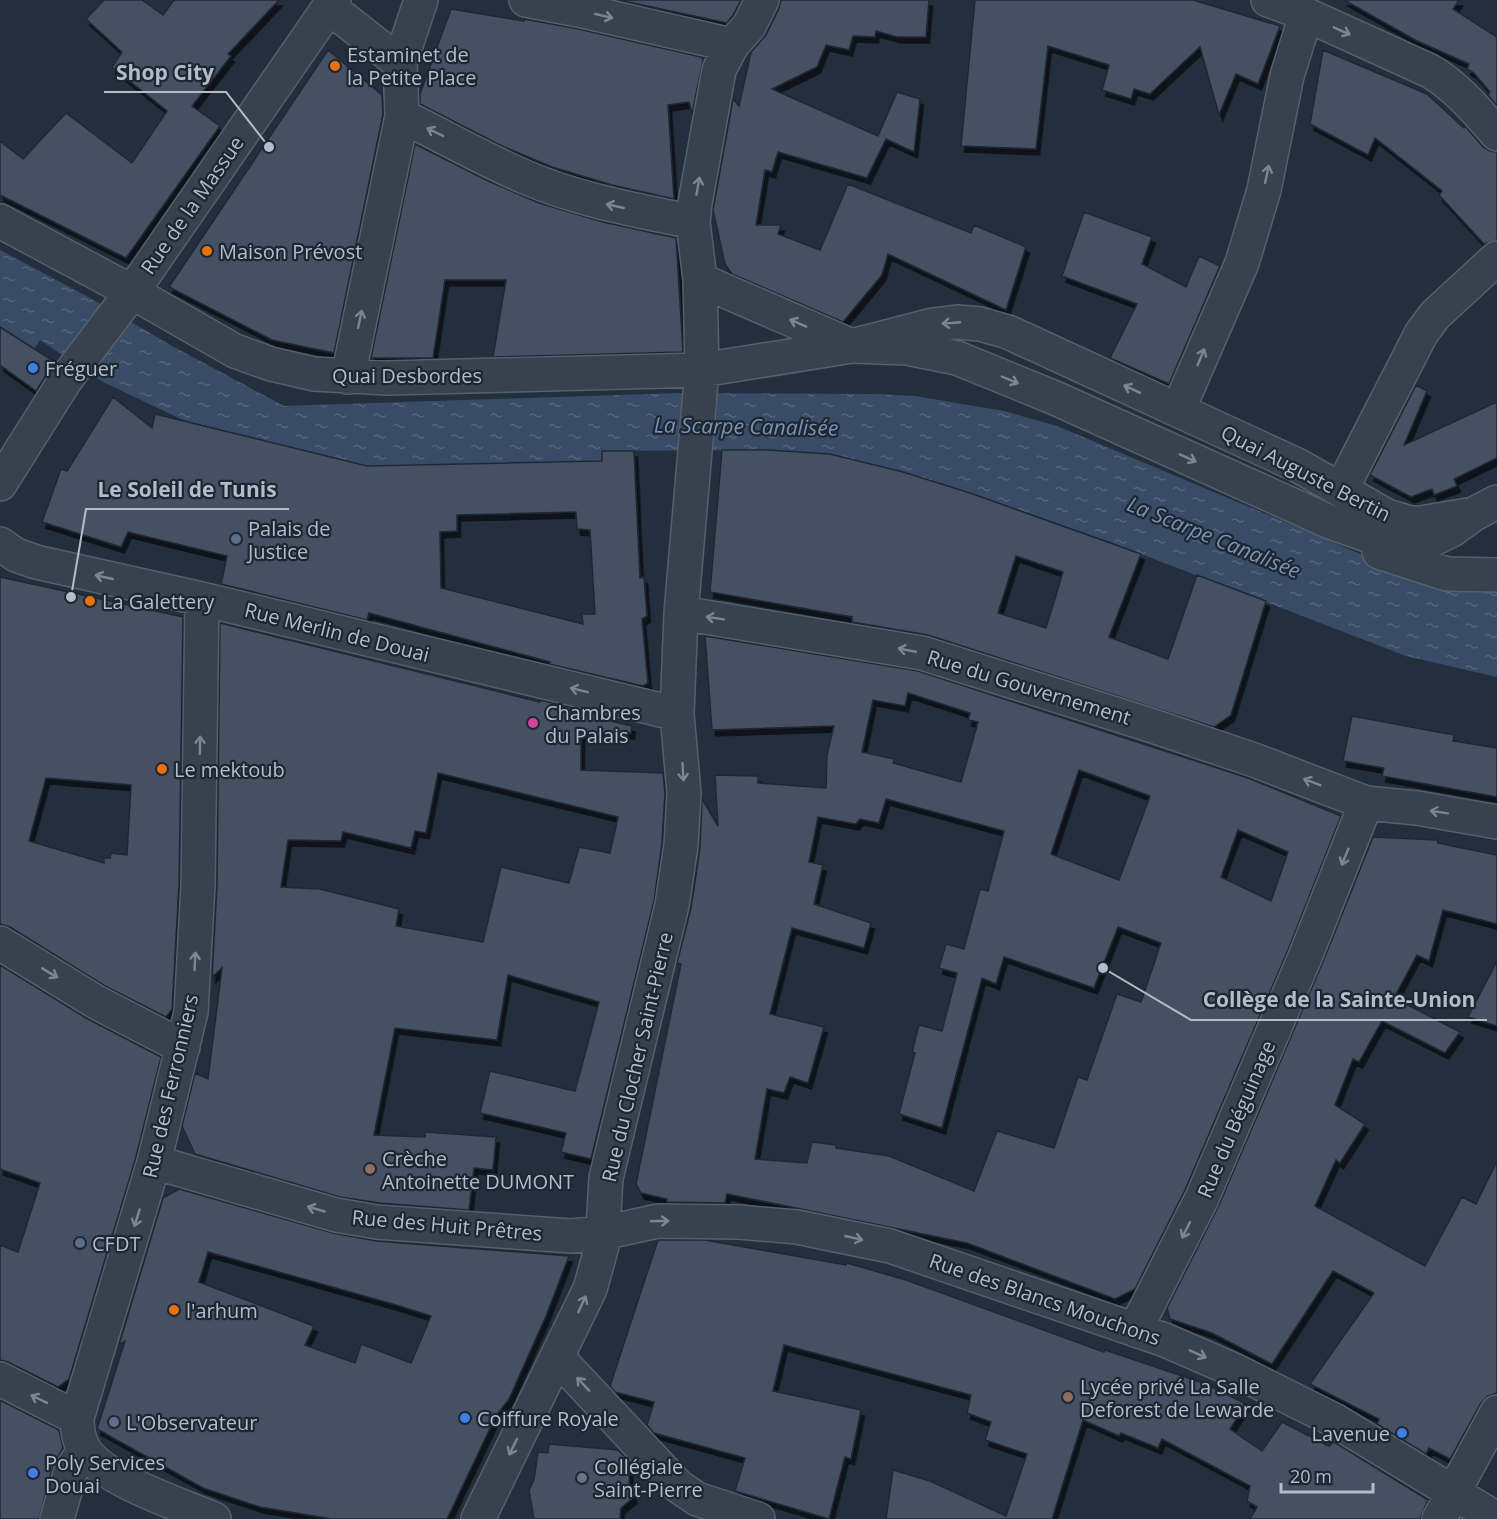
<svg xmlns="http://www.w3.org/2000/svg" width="1497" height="1519" font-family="'Open Sans',sans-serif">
<defs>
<pattern id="water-ripples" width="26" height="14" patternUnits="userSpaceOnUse" patternTransform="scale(1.5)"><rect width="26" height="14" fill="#394c67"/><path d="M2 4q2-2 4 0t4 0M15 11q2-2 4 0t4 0" fill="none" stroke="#53647b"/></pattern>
<filter id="shadow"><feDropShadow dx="3.5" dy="6" stdDeviation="0" flood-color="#0009"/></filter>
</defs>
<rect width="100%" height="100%" fill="#242f3e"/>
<!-- water -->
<path fill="url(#water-ripples)" d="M0 250 92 299 172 346 284 406 680 393 875 394 915 396 1004 411 1057 426 1401 571 1497 583V677L1406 656 1110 542 970 493 903 472 768 450 602 451V461L367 466 183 420 103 382 40 340 34 349 0 327Z"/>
<!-- building -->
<path fill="#455162" stroke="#1f2835" stroke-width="1.5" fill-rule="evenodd" filter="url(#shadow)" d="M104 0H142L163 15 174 0H279L228 54 231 56 192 106 220 126 126 258 0 195V141L23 159 66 113 132 163 167 111 112 67 122 52 86 19Z
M619 0H741L733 15 727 23Z
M781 0H929L926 37H897L876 31 875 37 853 36 849 50 826 45 817 67 772 89 878 136 897 92 920 99 914 152 886 139 867 178 778 152 772 172 765 170 756 225H781L778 234 820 250 848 184 971 233 974 225 1026 247 1006 310 888 254 882 275 843 322 732 274 725 264 713 210 733 99 739 106 751 52 766 35 779 8Z
M975 0H1193L1280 26 1258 84 1236 74 1219 115 1200 47 1150 94 1134 89 1131 99 1102 90 1109 65 1048 46 1036 149 961 146Z
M1344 0H1459L1453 9 1497 37V106L1488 95 1490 92 1474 73 1467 69 1469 64 1417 41Z
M451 9 524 21V19L574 28 701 57 703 60 692 114 689 102 668 105 674 199 612 185 552 167 502 146 420 104V94Z
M328 50 382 95 383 114 334 353 272 340 169 287Z
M1323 50 1427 94 1464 128 1465 126 1483 147 1490 151 1497 152V240L1484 244 1439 195 1442 191 1375 138 1368 155 1310 124Z
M415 144 486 180 539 203 603 222 676 238 683 352 493 357 506 280H445L433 358H371Z
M1084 212 1152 237 1142 264 1186 287 1199 256 1220 266 1169 384 1110 358 1137 304 1062 276Z
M0 327 55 362 36 391 0 365Z
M1416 385 1427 391 1404 445 1497 402V458L1454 479 1457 486 1434 495 1432 489 1411 497 1370 475Z
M113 397 152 428 155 414 367 466 602 461V451H634L640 578 644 577 647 616 642 619 648 683 643 686 549 664 550 662 369 613 367 620 221 584 227 556 128 532 121 547 42 522 61 469 67 471ZM576 512 577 529 590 530 595 614H582L583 624 441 588 440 532 457 531V515Z
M722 450H768L830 454 903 472 970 493 1141 554 1109 637 1168 659 1197 575 1266 601 1231 715 1214 727 928 635 852 622V617L710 592ZM1016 556 1063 572 1046 628 998 613Z
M0 577 183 617 179 884 172 1009 166 1017 105 986 10 927 0 924ZM46 778 131 785 127 855 111 853 110 858H104V863L29 841Z
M220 623 540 702V700L602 715 598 718 632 726 631 733 581 735V770L663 773 665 793 662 843 654 901 591 1159 561 1152 566 1133 480 1113 490 1071 575 1091 599 1002 508 975 497 1040 395 1028 374 1135 425 1137V1132L496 1137 493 1170 474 1168 469 1210 379 1203 340 1197 195 1154 182 1126 195 1073 208 1079 222 968 212 977 217 885ZM438 773 618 817 610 853 579 847 569 883 501 867 483 942 396 926 399 909 320 889 281 887 288 840 341 841 343 832 411 848 415 831 426 833Z
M705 636 918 671 1248 778 1341 816 1288 950 1185 1190 1135 1289 1115 1299 967 1243 727 1194 725 1203 667 1202V1199L641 1193 636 1184 681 964 677 963 691 908 700 848 702 799 718 826 715 775 758 776V783L826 788 827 755 834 726 712 730ZM908 693 970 713 968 720 978 722 961 782 893 763 894 759 862 752 873 700 905 706ZM1079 770 1150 796 1119 880 1051 854ZM886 799 1004 831 988 891 980 889 964 949 946 944 939 968 957 973 942 1031 919 1025 912 1052 915 1053 899 1114 942 1128 982 978 996 984 1004 957 1094 988 1118 927 1161 943 1141 1002 1117 994 1087 1080 1078 1077 1054 1148 997 1131 974 1191 889 1156 836 1148V1145L812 1142 807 1163 755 1159 767 1089 784 1093 790 1077 808 1083 824 1027 770 1014 792 928 864 948 871 923 814 904 823 865 809 862 818 817 856 824 860 819 879 823ZM1238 830 1288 852 1271 901 1221 877Z
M1352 716 1454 735 1453 741 1497 748V797L1382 776 1384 768 1343 761Z
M1373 837 1437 840 1438 843 1497 855V924L1443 910 1429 961 1417 955 1394 998 1460 1032 1445 1053 1382 1021 1359 1062 1353 1059 1335 1105 1365 1124 1340 1163 1336 1160 1315 1206 1425 1266 1462 1197 1476 1204 1497 1161V1393L1488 1396 1481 1403 1450 1459 1429 1448 1426 1454 1377 1424 1379 1419 1310 1384 1374 1293 1333 1271 1272 1364 1212 1333 1170 1319 1167 1308 1219 1205 1322 964Z
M1497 961V1026L1468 1017Z
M0 965 86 1018 161 1057 136 1157 69 1379 58 1387 8 1362 0 1360V1245L18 1252 40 1183 0 1169Z
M179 1189 333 1233 376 1241 569 1256 546 1316 509 1399 496 1416 447 1519H332L260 1507 203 1488 97 1429 125 1341 119 1345 163 1198ZM208 1252 396 1305 431 1316 411 1363 361 1344 355 1363 305 1345 314 1326 199 1282Z
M658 1240H705L846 1265 847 1263 906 1280 1104 1352 1105 1350 1206 1384 1246 1404 1230 1429 1262 1451 1282 1422 1329 1446 1334 1442 1428 1500 1420 1519H1250L1257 1507 1247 1501 1250 1486 1162 1439 1158 1448 1121 1433 1119 1436 1083 1420 1052 1519H886L893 1470 930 1481 1006 1516 1027 1454 985 1440 991 1422 967 1413 971 1395 784 1345 773 1391 861 1410 851 1459 845 1457 829 1519 735 1491 745 1458 654 1433 647 1425 654 1402 615 1392 610 1386Z
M0 1400 59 1430 63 1448 53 1465 39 1519H0Z
M549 1444 618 1450 630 1462 629 1485 634 1497 621 1508 620 1519H534L529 1490 534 1480 538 1452 548 1453Z"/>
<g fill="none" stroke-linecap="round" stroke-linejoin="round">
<defs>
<path id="minor" d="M526 0 578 10 732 45
M1268 0 1296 10 1430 71C1457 87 1476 110 1497 134
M329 7 400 63
M402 116C443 136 483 159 525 177 578 200 636 210 693 222
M0 221 132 292 235 351 271 364 314 374 387 378 702 370 852 346 933 325 957 322 980 324 1008 332 1297 465 1387 516 1410 523H1421L1474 514
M700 280 852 346 907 348 957 358 1055 398 1330 522 1384 541 1400 544 1434 539 1452 530 1474 514 1497 502
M348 377 402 116 400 63 421 0
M1178 410 1242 263 1264 190 1287 76 1306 15
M0 484 66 379 132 292 334 0
M1341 490 1421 334 1435 315 1497 258
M0 544 16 555 36 562 202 599 677 714
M1379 552 1447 574 1497 575
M202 599 198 885 191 1012 154 1162 77 1418C77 1429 78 1439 84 1449 101 1479 181 1505 214 1519
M681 613 922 653 1150 725 1254 760 1366 803 1417 808 1497 822
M0 943 96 1002 183 1047
M154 1162 336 1215 377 1222 571 1236 603 1233 658 1221 738 1222 797 1227 890 1246 1165 1340 1236 1371 1334 1420 1497 1519
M1135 1330 1202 1198 1305 957 1366 803
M557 1357 678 1486 697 1499 758 1519
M0 1379 77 1418
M57 1519 71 1470 84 1451
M478 1519 590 1289 602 1246 606 1178 672 905 681 845 684 793 677 714 681 613 702 370 700 280 693 222 695 203 719 70 732 45 749 26 762 0
M1439 1519 1497 1412"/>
</defs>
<!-- minor casing -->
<use href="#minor" stroke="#565f6c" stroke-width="36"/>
<!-- minor -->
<use href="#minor" stroke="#38414e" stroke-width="33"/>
</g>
<!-- one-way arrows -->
<defs><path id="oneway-shaft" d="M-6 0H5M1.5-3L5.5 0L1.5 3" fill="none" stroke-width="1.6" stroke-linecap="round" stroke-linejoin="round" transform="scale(1.5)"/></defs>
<g stroke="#7c8592">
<use href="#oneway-shaft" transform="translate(604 16) rotate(13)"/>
<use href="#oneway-shaft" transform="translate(1342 31) rotate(24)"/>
<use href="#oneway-shaft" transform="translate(435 132) rotate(-154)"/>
<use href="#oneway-shaft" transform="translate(1267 174) rotate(-78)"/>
<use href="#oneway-shaft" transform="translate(698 186) rotate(-80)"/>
<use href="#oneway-shaft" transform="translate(615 206) rotate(-167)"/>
<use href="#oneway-shaft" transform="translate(360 319) rotate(-78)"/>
<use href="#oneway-shaft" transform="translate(798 323) rotate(-156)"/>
<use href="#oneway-shaft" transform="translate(951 323) rotate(175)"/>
<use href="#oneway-shaft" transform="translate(1201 357) rotate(-67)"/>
<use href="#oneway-shaft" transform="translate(1010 380) rotate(23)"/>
<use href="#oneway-shaft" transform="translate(1132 389) rotate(-155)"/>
<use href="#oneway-shaft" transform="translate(1188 458) rotate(24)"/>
<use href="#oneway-shaft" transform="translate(104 577) rotate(-167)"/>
<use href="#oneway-shaft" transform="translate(715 618) rotate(-171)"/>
<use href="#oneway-shaft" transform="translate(907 650) rotate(-169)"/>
<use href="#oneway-shaft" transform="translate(579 690) rotate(-166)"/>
<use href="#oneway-shaft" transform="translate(200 745) rotate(-89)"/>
<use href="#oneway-shaft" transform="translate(683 772) rotate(87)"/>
<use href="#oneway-shaft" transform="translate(1312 782) rotate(-159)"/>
<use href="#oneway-shaft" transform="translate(1439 812) rotate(-171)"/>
<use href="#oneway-shaft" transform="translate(1345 857) rotate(112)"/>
<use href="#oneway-shaft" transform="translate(195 961) rotate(-87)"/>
<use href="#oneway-shaft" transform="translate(50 973) rotate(31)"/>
<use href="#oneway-shaft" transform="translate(316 1209) rotate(-164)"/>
<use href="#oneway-shaft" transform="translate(137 1218) rotate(107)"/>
<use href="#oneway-shaft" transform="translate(660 1221) rotate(-2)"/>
<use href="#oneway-shaft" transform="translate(1186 1230) rotate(117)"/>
<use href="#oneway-shaft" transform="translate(854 1238) rotate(13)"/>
<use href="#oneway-shaft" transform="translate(582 1304) rotate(-65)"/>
<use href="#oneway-shaft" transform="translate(1198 1354) rotate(24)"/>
<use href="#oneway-shaft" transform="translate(583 1384) rotate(-133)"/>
<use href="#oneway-shaft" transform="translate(39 1399) rotate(-154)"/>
<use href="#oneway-shaft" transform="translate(513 1447) rotate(116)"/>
</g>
<!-- markers -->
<g fill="#e8710a" stroke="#1d2633" stroke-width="2">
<circle cx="335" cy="66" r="6"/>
<circle cx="207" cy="251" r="6"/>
<circle cx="90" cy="601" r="6"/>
<circle cx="162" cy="769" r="6"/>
<circle cx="174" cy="1310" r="6"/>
</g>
<g fill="#3f7fe0" stroke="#1d2633" stroke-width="2">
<circle cx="33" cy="368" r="6"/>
<circle cx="465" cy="1418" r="6"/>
<circle cx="1402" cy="1433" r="6"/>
<circle cx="33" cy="1473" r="6"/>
</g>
<g fill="#5c6f8a" stroke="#1d2633" stroke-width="2">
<circle cx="236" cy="539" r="6"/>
<circle cx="80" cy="1243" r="6"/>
<circle cx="114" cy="1422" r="6"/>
</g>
<circle fill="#d1479c" stroke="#1d2633" stroke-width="2" cx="533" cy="723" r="6"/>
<g fill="#8d6e63" stroke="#1d2633" stroke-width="2">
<circle cx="370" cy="1169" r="6"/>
<circle cx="1068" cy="1397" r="6"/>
</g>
<circle fill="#6b7280" stroke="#1d2633" stroke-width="2" cx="582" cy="1478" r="6"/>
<g text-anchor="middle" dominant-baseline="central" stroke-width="4.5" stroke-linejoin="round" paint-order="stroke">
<!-- poi labels -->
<g font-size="20" fill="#b4bcc9" stroke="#1d2633" text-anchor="start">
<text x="347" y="54">Estaminet de<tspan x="347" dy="23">la Petite Place</tspan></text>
<text x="219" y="251">Maison Prévost</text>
<text x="45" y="368">Fréguer</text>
<text x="248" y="528">Palais de<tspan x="248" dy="23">Justice</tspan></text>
<text x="102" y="601">La Galettery</text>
<text x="545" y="712">Chambres<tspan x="545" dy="23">du Palais</tspan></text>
<text x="174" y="769">Le mektoub</text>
<text x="382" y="1158">Crèche<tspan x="382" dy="23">Antoinette DUMONT</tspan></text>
<text x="92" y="1243">CFDT</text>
<text x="186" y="1310">l'arhum</text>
<text x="1080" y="1386">Lycée privé La Salle<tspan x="1080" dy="23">Deforest de Lewarde</tspan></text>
<text x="477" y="1418">Coiffure Royale</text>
<text x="126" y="1422">L'Observateur</text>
<text x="1390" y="1433" text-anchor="end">Lavenue</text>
<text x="45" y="1462">Poly Services<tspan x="45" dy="23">Douai</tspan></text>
<text x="594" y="1466">Collégiale<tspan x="594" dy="23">Saint-Pierre</tspan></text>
</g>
<!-- street labels -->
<g font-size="20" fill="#b4bcc9" stroke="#1d2633">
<text transform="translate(192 205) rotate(-55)">Rue de la Massue</text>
<text x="407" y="375">Quai Desbordes</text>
<text transform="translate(1306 473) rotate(27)">Quai Auguste Bertin</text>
<text transform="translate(337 632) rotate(14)">Rue Merlin de Douai</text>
<text transform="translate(1029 687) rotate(17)">Rue du Gouvernement</text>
<text transform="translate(637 1057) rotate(-77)">Rue du Clocher Saint-Pierre</text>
<text transform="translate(170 1086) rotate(-77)">Rue des Ferronniers</text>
<text transform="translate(1236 1119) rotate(-67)">Rue du Béguinage</text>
<text transform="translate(447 1225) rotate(5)">Rue des Huit Prêtres</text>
<text transform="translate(1045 1299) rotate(19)">Rue des Blancs Mouchons</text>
</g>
<!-- water labels -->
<g font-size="21" font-style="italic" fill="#7c92b1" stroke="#1d2633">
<text transform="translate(746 426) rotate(1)">La Scarpe Canalisée</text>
<text transform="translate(1214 537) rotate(22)">La Scarpe Canalisée</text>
</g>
</g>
<!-- callouts -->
<path fill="none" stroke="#b4bcc9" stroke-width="2" d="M269 147L226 92H104M71 597L86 509H289M1103 968L1191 1020H1487"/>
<g fill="#b4bcc9" stroke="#1d2633" stroke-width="2">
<circle cx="269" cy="147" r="6"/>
<circle cx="71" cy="597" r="6"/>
<circle cx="1103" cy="968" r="6"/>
</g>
<g font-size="21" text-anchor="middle" font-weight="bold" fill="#b4bcc9" stroke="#1d2633" stroke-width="4.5" stroke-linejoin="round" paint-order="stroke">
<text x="165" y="80">Shop City</text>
<text x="187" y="497">Le Soleil de Tunis</text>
<text x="1339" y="1007">Collège de la Sainte-Union</text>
</g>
<!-- scale -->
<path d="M1281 1483v9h92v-9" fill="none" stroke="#b4bcc9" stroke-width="3"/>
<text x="1290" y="1483" font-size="18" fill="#b4bcc9" stroke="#1d2633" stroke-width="4.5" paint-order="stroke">20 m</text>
</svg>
